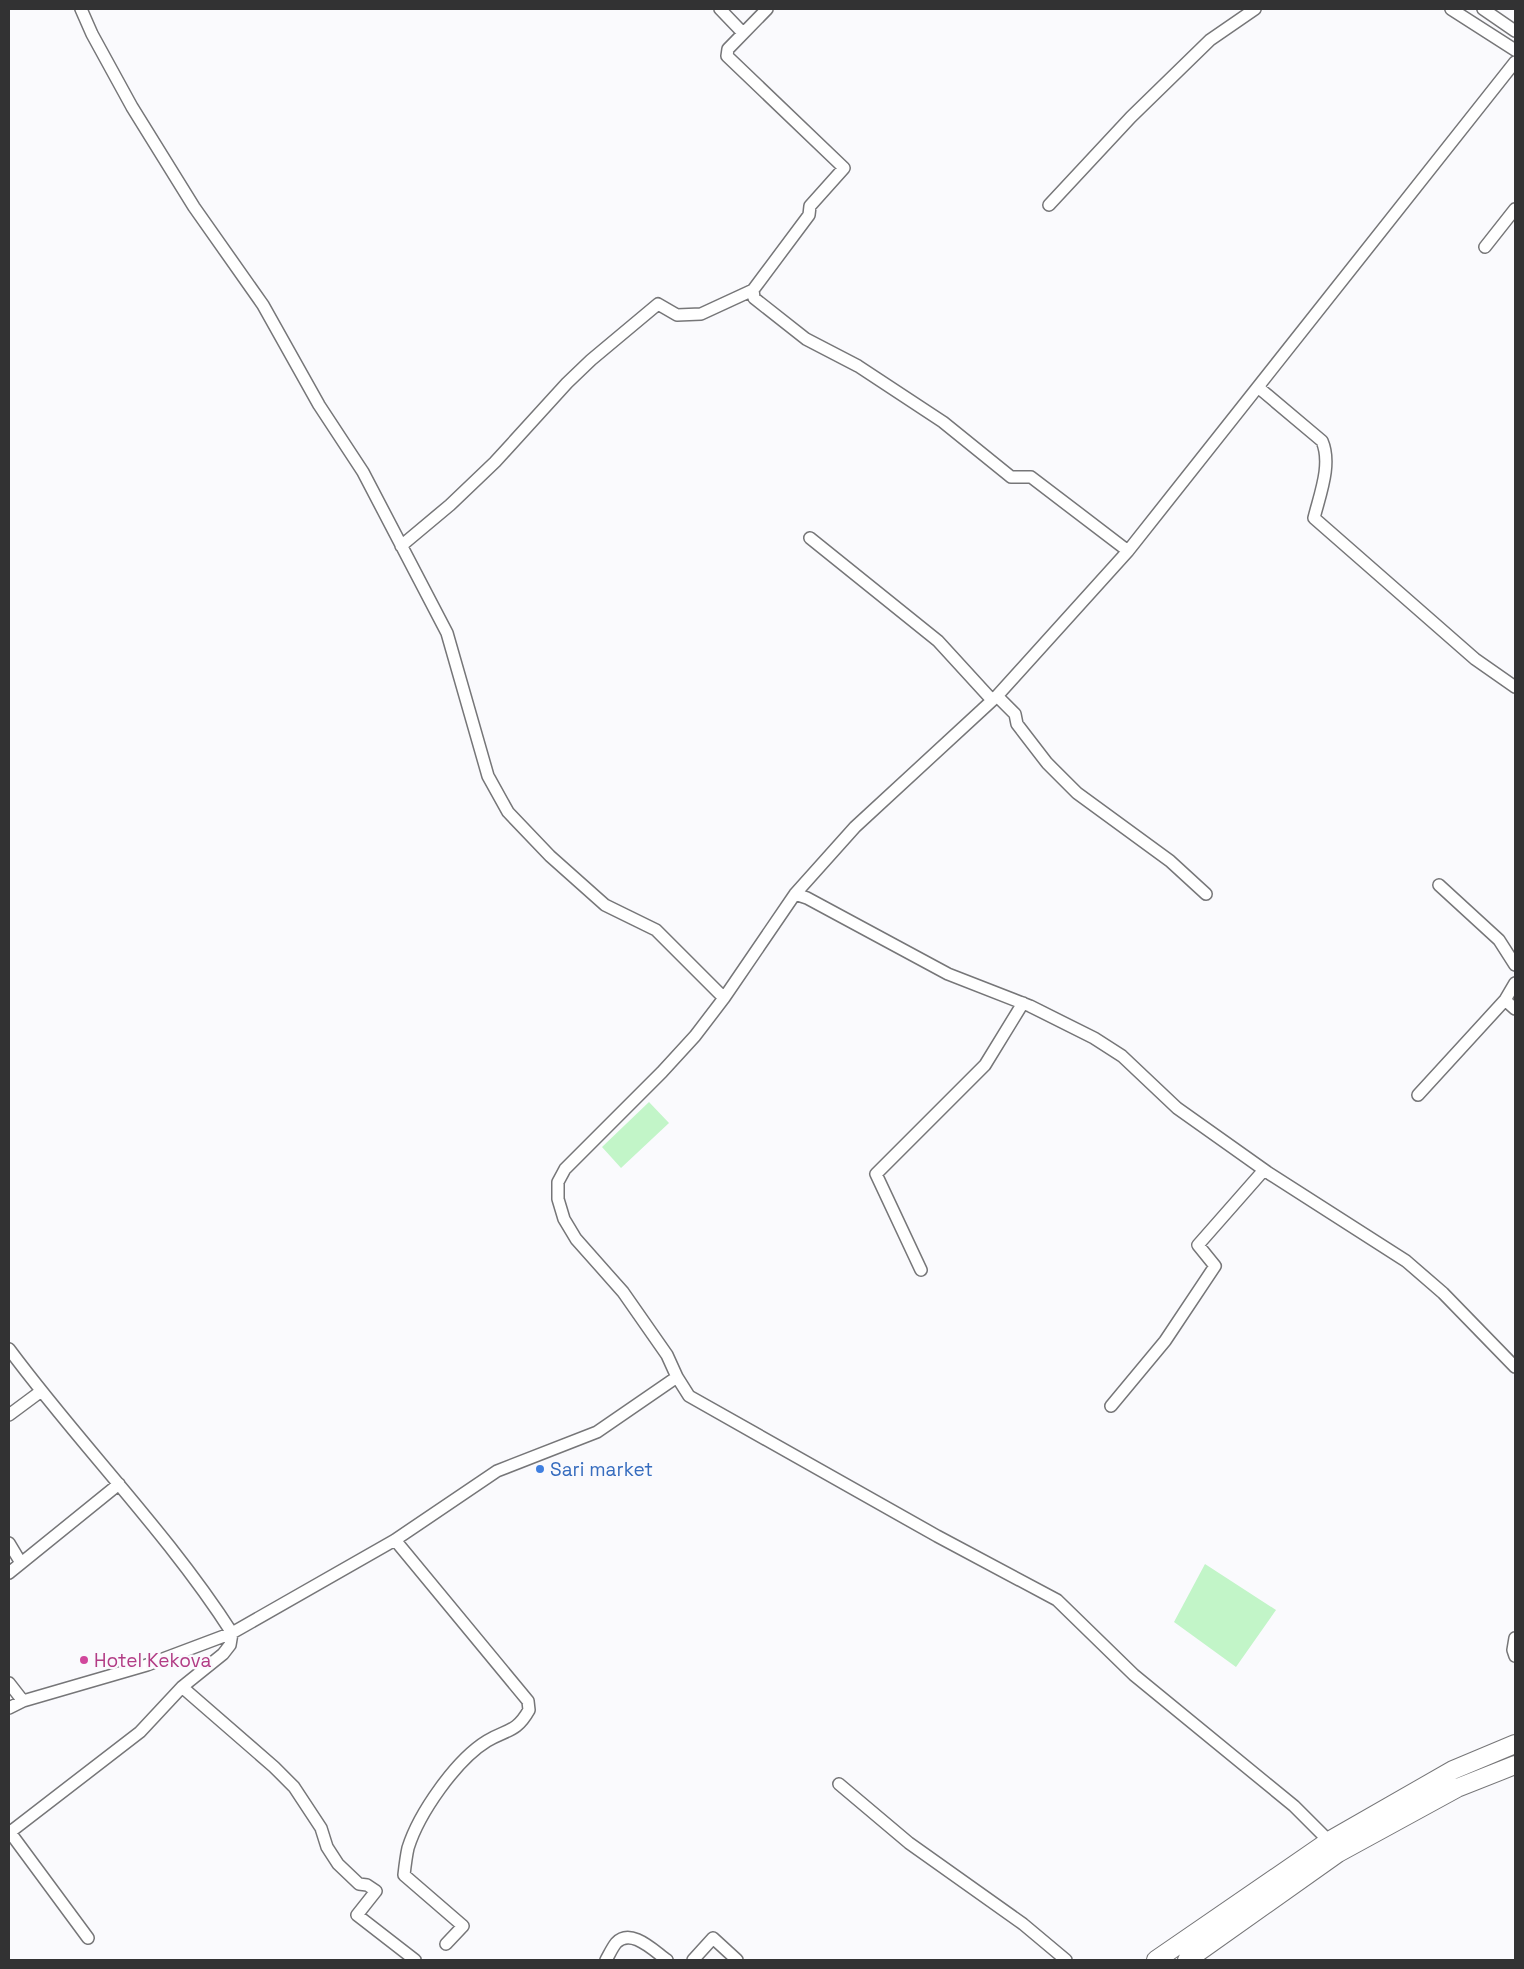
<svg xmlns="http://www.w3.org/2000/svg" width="1524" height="1969" font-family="'Space Grotesk',sans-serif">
<rect width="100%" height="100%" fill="#fafafd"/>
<!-- green -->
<path fill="#c2f5c8" d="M649 1102 669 1123 621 1168 602 1147Z
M1205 1564 1276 1610 1236 1667 1174 1622Z"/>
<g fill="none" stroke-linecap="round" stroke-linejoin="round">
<defs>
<path id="minor" d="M81 9 92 34 132 107 194 207 263 305 319 405 363 472 447 633 488 776 508 812 550 856 605 905 656 930 724 998
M720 9 743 33
M767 9 728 49 727 56 844 168 810 206 809 215 753 290 754 298 806 339 858 366 943 422 1011 477H1031L1128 551
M1451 9 1515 50
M1483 9 1515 31
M1049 205 1131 117 1210 40 1255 9
M1485 247 1515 209
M1259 388 1322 441C1332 464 1320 494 1314 518L1475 659 1515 687
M810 538 938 641 992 700
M401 546 450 505 495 462 567 383 591 360 658 304 677 315 701 314 753 290
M997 696 1015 714 1017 724 1047 763 1077 793 1170 861 1206 894
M1439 885 1499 940 1515 965
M795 894 807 898 948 974 1030 1006 1094 1038 1122 1056 1177 1108 1270 1174 1406 1261 1443 1293 1515 1367
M1505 1000 1515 1009
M1418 1095 1505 1000 1515 983
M921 1270 876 1174 985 1065 1023 1003
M9 1349C81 1446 167 1532 232 1633L230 1645 223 1654 182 1687 140 1732 9 1833
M1111 1406 1165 1341 1215 1266 1198 1245 1264 1170
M9 1415 40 1392
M395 1540 528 1701 529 1710C516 1733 507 1729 487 1741 456 1760 419 1813 408 1848 406 1857 405 1866 404 1875L463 1926 446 1944
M9 1543 21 1563
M9 1573 119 1484
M1515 1638 1513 1650 1515 1656
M9 1683 23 1701
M182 1687 274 1767 294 1787 321 1828 327 1847 338 1864 359 1884 367 1885 376 1891 357 1915 415 1960
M9 1708 23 1701 147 1665 232 1633 395 1540 497 1471 597 1432 677 1377
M839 1784 909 1843 1023 1924 1066 1960
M9 1831 88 1938
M1329 1841 1294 1806 1134 1675 1057 1600 937 1536 689 1396 677 1377 667 1355 623 1292 576 1239 564 1219 558 1199V1182L565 1169 662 1072 695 1036 724 998 795 894 855 827 997 696 1128 551 1515 62
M606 1960C609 1955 612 1948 616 1943 631 1927 654 1951 667 1960
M693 1960 713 1938 737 1960"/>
<path id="highway" d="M1156 1960 1329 1841 1453 1770 1515 1744
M1187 1960 1338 1853 1457 1788 1515 1765"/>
</defs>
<!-- minor casing -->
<use href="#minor" stroke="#767678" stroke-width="14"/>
<!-- highway casing -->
<use href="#highway" stroke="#767678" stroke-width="20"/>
<!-- minor -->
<use href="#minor" stroke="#fff" stroke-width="11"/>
<!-- highway -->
<use href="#highway" stroke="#fff" stroke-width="18"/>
</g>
<!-- markers -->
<circle fill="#3f7fe0" stroke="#fafafd" stroke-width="2" cx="540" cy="1469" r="5"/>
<circle fill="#d1479c" stroke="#fafafd" stroke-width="2" cx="84" cy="1660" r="5"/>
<g text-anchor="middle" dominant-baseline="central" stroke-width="5" stroke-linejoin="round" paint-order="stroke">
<!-- shop labels -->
<g font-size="19" fill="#366cbe" stroke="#fafafd" text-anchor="start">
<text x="550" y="1469">Sari market</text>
</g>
<!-- hotel labels -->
<g font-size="19" fill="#b23c85" stroke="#fafafd" text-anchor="start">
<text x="94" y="1660">Hotel Kekova</text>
</g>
</g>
<!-- border -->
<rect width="1524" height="1969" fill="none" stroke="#323233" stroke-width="20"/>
</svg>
